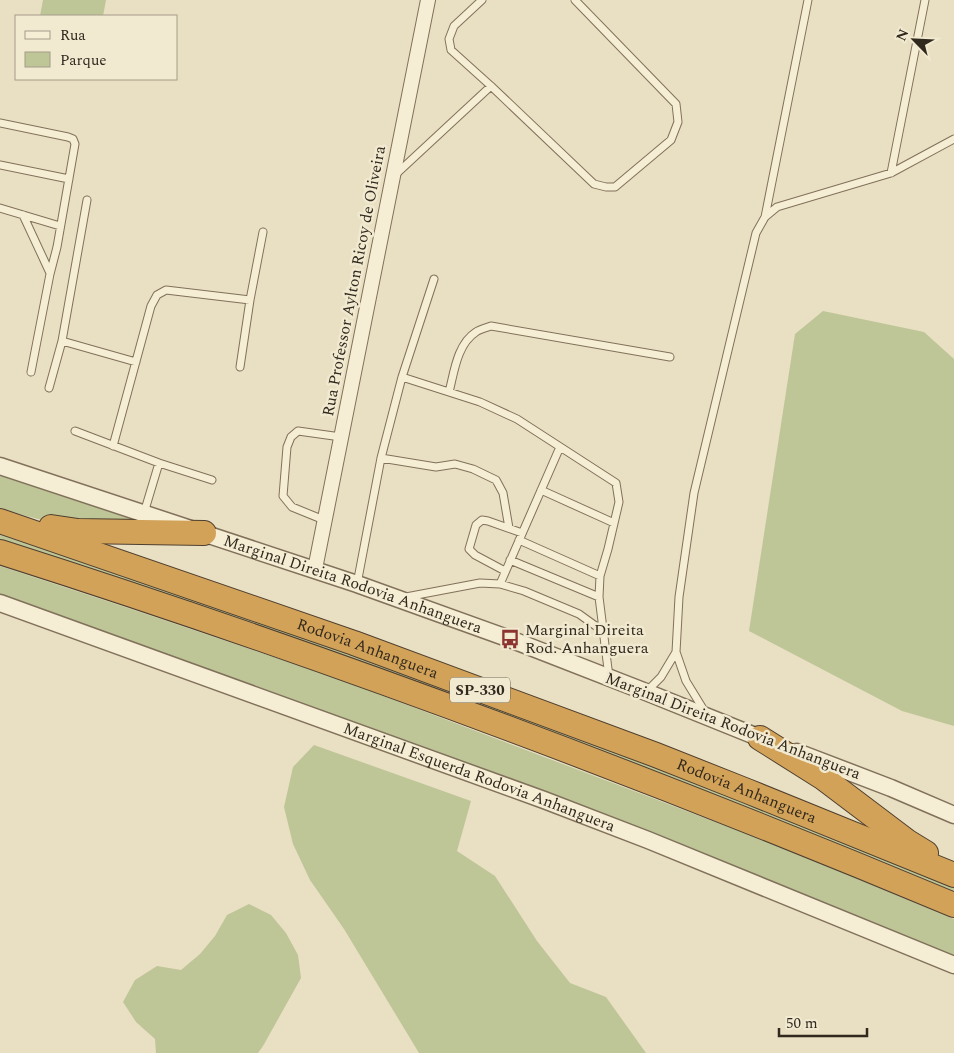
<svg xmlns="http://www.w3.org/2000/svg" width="954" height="1053" font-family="Spectral,serif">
<rect width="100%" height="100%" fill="#e9dfc2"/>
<!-- green -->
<path fill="#bec697" d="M43 0H106L103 16H40Z
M823 311 924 332 954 359V726L902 711 749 631 795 334Z
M0 472 158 523 51 522 26 516 0 508Z
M0 529 384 660 954 883V894L0 543Z
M0 566 131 609 339 679 776 845 954 919V958L507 780 326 712 0 594Z
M314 745 471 801 457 851 495 876 537 941 570 983 606 997 646 1053H419L344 929 310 880 293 844 284 807 293 767Z
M249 904 271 915 286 933 298 955 301 978 263 1046 258 1053H156L155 1039 136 1022 123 1002 135 980 157 966 181 970 200 954 215 936 227 915Z"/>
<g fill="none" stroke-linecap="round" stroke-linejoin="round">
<defs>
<path id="service" d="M482 0 454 26 449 39 451 50 491 86 594 184 606 187H615L671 140 678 122 676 104 575 0
M0 123 68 137 73 139 75 144 57 247 50 274 31 372
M0 165 69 179
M891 173 925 0
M394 176 491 86
M87 200 62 341 136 362
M0 208 60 226
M23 215 50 273
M765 217 808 0
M240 367 250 300
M402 377 434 279
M49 388 62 341
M449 392C454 373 457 344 476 332 480 329 486 328 491 326L670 357
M75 431 159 463
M113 446 151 306 157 295 166 290 250 300 263 232
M381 458 436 467 455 464 473 469 496 480 503 493 509 528
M541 490 614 523
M144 513 159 463 212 480
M324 520 292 507 283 496 287 447 291 437 298 431 341 437
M519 540 600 576
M510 560 599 597
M505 571 475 555 469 549 476 525 482 520 488 521 522 533
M357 584 381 458 402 377 480 402 517 419 616 483 619 502 608 549 600 576 599 597 609 677
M500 584 560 447
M406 597 480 583 500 584 524 591 579 614 604 632
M647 691 661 677 676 652
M705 712 686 681 676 652 679 597 694 493 756 233 765 217 777 207 891 173 954 139"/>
<path id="minor" d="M315 569 428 0"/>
<g id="tertiary">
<path id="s1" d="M0 466 357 584 510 639 646 692 770 742"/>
<path id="s2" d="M0 603 544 800 648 840 954 965"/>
<path d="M797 752 891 788 954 815"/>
</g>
<g id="motorway">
<path id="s3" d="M0 521 354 643 656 755 747 791 954 875"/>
<path d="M51 527 78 531 204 533"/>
<path d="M0 552C323 655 641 774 954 905"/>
<path d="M760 738 822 777 908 842 926 853"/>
</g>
</defs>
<!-- service casing -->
<use href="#service" stroke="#81715b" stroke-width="9"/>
<!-- minor casing -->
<use href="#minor" stroke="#81715b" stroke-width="16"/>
<!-- tertiary casing -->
<use href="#tertiary" stroke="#81715b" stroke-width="19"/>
<!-- motorway casing -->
<use href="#motorway" stroke="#4f3f2f" stroke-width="26"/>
<!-- service -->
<use href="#service" stroke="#f5edd4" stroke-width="7"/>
<!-- minor -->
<use href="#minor" stroke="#f5edd4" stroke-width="14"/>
<!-- tertiary -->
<use href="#tertiary" stroke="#f5edd4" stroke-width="16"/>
<!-- motorway -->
<use href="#motorway" stroke="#d2a259" stroke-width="24"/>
</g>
<!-- icons -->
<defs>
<symbol id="bus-bare" viewBox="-9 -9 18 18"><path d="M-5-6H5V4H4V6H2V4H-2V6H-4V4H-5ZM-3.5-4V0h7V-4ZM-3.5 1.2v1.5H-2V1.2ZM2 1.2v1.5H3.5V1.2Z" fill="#8b3430" stroke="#f1e9d0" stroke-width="2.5" paint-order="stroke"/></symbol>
</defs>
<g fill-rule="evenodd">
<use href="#bus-bare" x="496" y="625" width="28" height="28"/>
</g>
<g text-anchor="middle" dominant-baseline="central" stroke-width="5" stroke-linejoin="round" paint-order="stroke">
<!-- shield labels -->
<rect fill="#f1e9d0" stroke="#6b6353" stroke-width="1" x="450" y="677.5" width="60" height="25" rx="4"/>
<g font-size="15" font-weight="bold" fill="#32291e">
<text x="480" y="690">SP-330</text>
</g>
<!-- street labels -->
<g font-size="16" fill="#32291e" stroke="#f1e9d0">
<text transform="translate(354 281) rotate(-79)">Rua Professor Aylton Ricoy de Oliveira</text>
<text stroke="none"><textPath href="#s1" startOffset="372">Marginal Direita Rodovia Anhanguera</textPath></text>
<text stroke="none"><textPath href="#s3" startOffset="389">Rodovia Anhanguera</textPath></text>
<text transform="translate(733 726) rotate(21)">Marginal Direita Rodovia Anhanguera</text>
<text stroke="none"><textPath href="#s2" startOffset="510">Marginal Esquerda Rodovia Anhanguera</textPath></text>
<text stroke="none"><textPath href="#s3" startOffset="794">Rodovia Anhanguera</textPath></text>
</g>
<!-- poi labels -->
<g font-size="16" fill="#32291e" stroke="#f1e9d0" text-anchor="start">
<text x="525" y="630">Marginal Direita<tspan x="525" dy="18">Rod. Anhanguera</tspan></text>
</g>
</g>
<!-- legend -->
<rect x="15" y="15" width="162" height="65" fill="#f1e9d0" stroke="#a59c89"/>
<rect x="25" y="31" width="25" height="8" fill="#f5edd4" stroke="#a59c89"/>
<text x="60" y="40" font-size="15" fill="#32291e">Rua</text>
<rect x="25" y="52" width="25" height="15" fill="#bec697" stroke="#a59c89"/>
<text x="60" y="65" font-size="15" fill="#32291e">Parque</text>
<!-- north arrow -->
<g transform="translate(914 40) rotate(294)" stroke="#f1e9d0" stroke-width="4" paint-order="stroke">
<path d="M0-4L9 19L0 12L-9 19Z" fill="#32291e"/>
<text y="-8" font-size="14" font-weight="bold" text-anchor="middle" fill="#32291e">N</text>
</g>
<!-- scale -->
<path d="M779 1028v8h88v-8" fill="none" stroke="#32291e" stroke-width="2.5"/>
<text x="786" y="1028" font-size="15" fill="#32291e" stroke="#f1e9d0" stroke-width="4" paint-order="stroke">50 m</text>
</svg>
